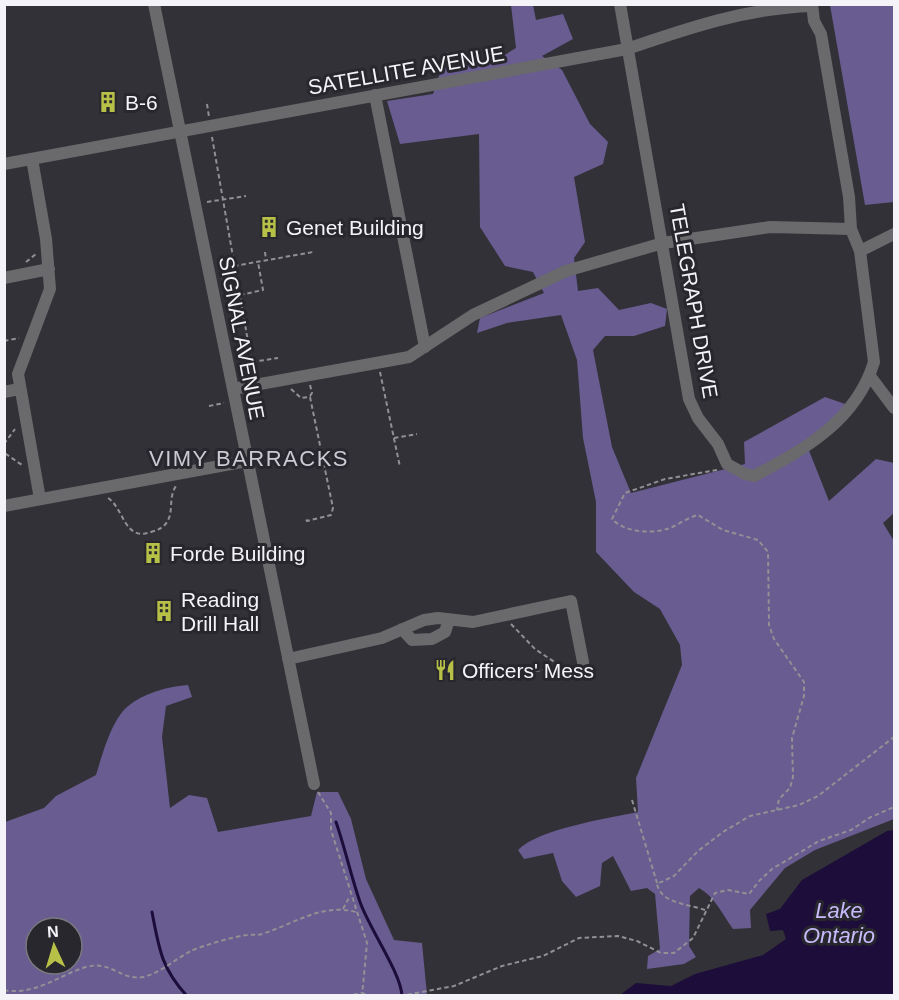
<svg xmlns="http://www.w3.org/2000/svg" width="899" height="1000" font-family="Helvetica,sans-serif">
<rect width="100%" height="100%" fill="#323137"/>
<!-- forest -->
<path fill="#685c91" fill-rule="evenodd" d="M511 5H533L536 20 563 14 573 39 542 56 562 70 590 124 608 142 603 164 574 177 585 242 574 258 578 291 598 288 619 310 651 303 667 309 665 326 634 336H605L593 350 612 447 631 493 745 464 744 442 825 397 848 405 806 443 829 501 876 459 894 463V513L883 523 894 541V819L815 850 785 868 750 910 751 928 733 929C722 914 715 897 699 888L690 896 689 946 696 957 684 964 647 969 648 956 660 949 655 894 647 888 631 891 613 856 602 863 600 886 576 897 562 881 553 853 524 859 518 850C538 829 609 818 638 812L636 778 682 665 680 645 660 609 634 592 596 552V502L583 438 577 360 561 315 507 323 477 333 480 318 544 293 533 272 505 266 480 227 479 134 400 144 387 101 433 94 447 52 488 65 516 48Z
M830 5H894V202L865 205Z
M188 685 192 697 166 706 162 737 170 808 189 795 207 798 218 832 311 816 317 792H338L351 819 366 879 394 940 422 943 427 995H5V822L44 808 56 796 96 775C102 756 111 721 127 707 143 693 169 686 188 685ZM36 928H72V964H36Z"/>
<!-- water -->
<path fill="#1c0d3a" d="M894 830V995H620L636 983 671 986 695 974 763 955 786 939 783 930 770 931 766 914 780 909 802 880 887 831Z"/>
<g fill="none" stroke-linecap="round" stroke-linejoin="round">
<!-- stream -->
<path stroke="#1c0d3a" stroke-width="3" d="M336 822C345 848 351 876 360 902 369 928 401 973 402 996
M152 912C159 948 161 968 187 996"/>
<!-- path -->
<path stroke="#919095" stroke-width="2" stroke-dasharray="4.5 3" stroke-linecap="butt" d="M207 104 209 117
M212 137 236 274 220 278
M207 202 246 196
M265 252 266 260
M26 262 36 254
M234 266 313 252
M236 274 254 375
M240 295 263 290 258 262
M4 341 19 338
M252 362 278 358
M380 372 400 467
M291 389 301 398 310 397 333 508 331 515 307 521 305 517
M310 396 312 393 310 385
M209 406 224 403
M394 438 417 434
M4 444 15 429
M4 446 6 454 22 465
M717 470 665 479 625 493 612 519C624 532 650 534 667 529 675 527 686 518 698 515L723 530 758 540 768 552 769 625 774 639 804 682V696L792 738 793 777 790 788 779 799 777 810
M108 498C124 508 124 542 151 532 158 530 163 528 167 522 174 511 168 498 176 486
M511 624 535 649 565 669
M477 676 483 680 561 667
M318 792 331 813V830L367 943 362 996
M632 800 657 883
M343 909 350 896
M705 910C689 904 661 904 657 884L674 876 698 851 723 832 750 816 799 805 818 796 894 737
M4 990C35 996 59 975 86 967 111 960 121 981 143 977 161 973 175 959 191 951 198 947 239 935 247 935 254 934 259 936 265 933 295 923 323 903 356 912
M346 996 362 993 373 996
M400 996 454 986 502 966 543 956 579 938 618 936 637 941 661 953H674L693 938 715 893 728 890 749 894 760 880 772 869 819 841 851 830 869 818 894 807"/>
<!-- minor -->
<path stroke="#6a6a6d" stroke-width="12" d="M154 4 314 784
M620 4 689 399 698 418 718 444 727 464 745 474 754 476C805 449 856 421 874 362L860 251 851 229 849 197 821 34 814 21 812 4
M375 95 425 347
M32 159 46 239 50 289 18 374 40 499
M4 164 627 49C688 28 747 8 812 6
M860 251 894 234
M4 278 49 269
M870 376 894 408
M233 389 409 357 473 315 566 271 663 243 770 227 851 229
M4 392 19 389
M4 506 247 461
M402 629 412 640 432 639 445 632 449 620
M288 659 382 638 424 620 438 618 473 622 571 601 583 662"/>
</g>
<!-- icons -->
<defs>
<symbol id="building-bare" viewBox="-9 -9 18 18"><path d="M-4-6H4V6H1V3H-1V6H-4ZM-2.5-4.3h1.7v1.8h-1.7ZM.8-4.3h1.7v1.8H.8ZM-2.5-1h1.7V.8h-1.7ZM.8-1h1.7V.8H.8Z" fill="#b8c147" stroke="#28272d" stroke-width="2.5" paint-order="stroke"/></symbol>
<symbol id="restaurant-bare" viewBox="-9 -9 18 18"><path d="M-5-6h1v4h1v-4h1v4h1v-4h1v5L-1.5 .5V6h-2V.5L-5-1ZM5-6V6H3V1.5H1.5Q1.5-4 5-6Z" fill="#b8c147" stroke="#28272d" stroke-width="2.5" paint-order="stroke"/></symbol>
</defs>
<g fill-rule="evenodd">
<use href="#building-bare" x="93" y="87" width="30" height="30"/>
<use href="#building-bare" x="254" y="212" width="30" height="30"/>
<use href="#building-bare" x="138" y="538" width="30" height="30"/>
<use href="#building-bare" x="149" y="596" width="30" height="30"/>
<use href="#restaurant-bare" x="430" y="655" width="30" height="30"/>
</g>
<g text-anchor="middle" dominant-baseline="central" stroke-width="6" stroke-linejoin="round" paint-order="stroke">
<!-- street labels -->
<g font-size="21" fill="#f4f4f8" stroke="#28272d">
<text transform="translate(406 70) rotate(-10)">SATELLITE AVENUE</text>
<text transform="translate(694 301) rotate(80)">TELEGRAPH DRIVE</text>
<text transform="translate(242 338) rotate(79)">SIGNAL AVENUE</text>
</g>
<!-- poi labels -->
<g font-size="21" fill="#f4f4f8" stroke="#28272d" text-anchor="start">
<text x="125" y="102">B-6</text>
<text x="286" y="227">Genet Building</text>
<text x="170" y="553">Forde Building</text>
<text x="181" y="599">Reading<tspan x="181" dy="24">Drill Hall</tspan></text>
<text x="462" y="670">Officers' Mess</text>
</g>
<!-- neighbourhood labels -->
<g font-size="22" letter-spacing="1.5" fill="#cbc9d1" stroke="#28272d">
<text x="249" y="458">VIMY BARRACKS</text>
</g>
<!-- water labels -->
<g font-size="22" font-style="italic" fill="#c8bbfc" stroke="#28272d">
<text x="839" y="910">Lake<tspan x="839" dy="25">Ontario</tspan></text>
</g>
</g>
<!-- border -->
<rect width="899" height="1000" fill="none" stroke="#f4f4f8" stroke-width="12"/>
<!-- north arrow -->
<g transform="translate(54 946) rotate(356)"><circle r="28" fill="#28272d" stroke="#7a797e" stroke-width="1.5"/>
<path d="M0-4.5L10 22L0 15L-10 22Z" fill="#b8c147"/>
<text y="-9" font-size="16" font-weight="bold" text-anchor="middle" fill="#f4f4f8">N</text>
</g>
</svg>
